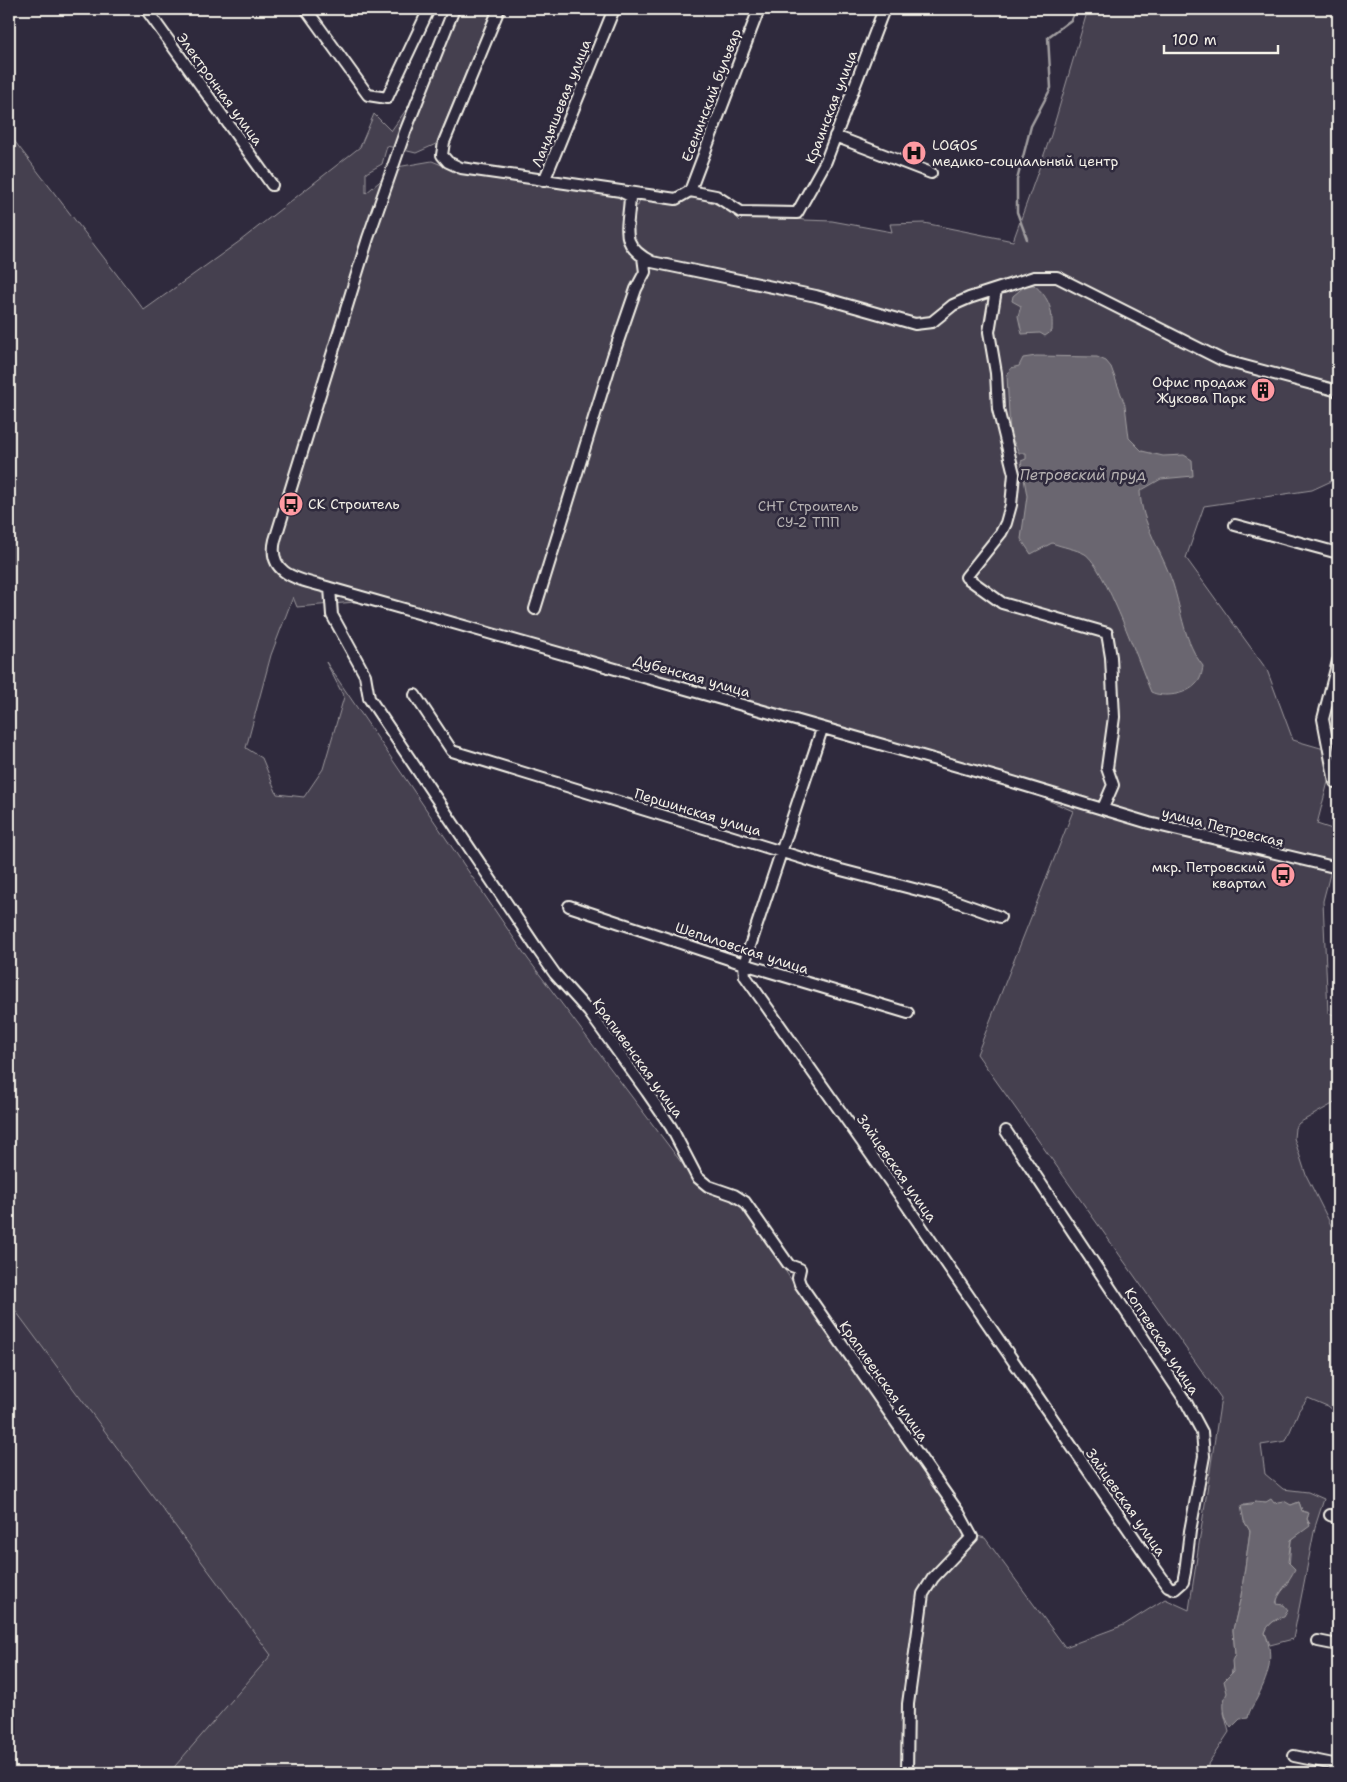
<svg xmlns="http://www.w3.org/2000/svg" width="1347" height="1782" font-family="'Shantell Sans',sans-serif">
<rect width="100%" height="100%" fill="#2f2a3d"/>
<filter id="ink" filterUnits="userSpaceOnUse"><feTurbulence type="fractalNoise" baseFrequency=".02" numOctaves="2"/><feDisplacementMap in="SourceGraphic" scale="10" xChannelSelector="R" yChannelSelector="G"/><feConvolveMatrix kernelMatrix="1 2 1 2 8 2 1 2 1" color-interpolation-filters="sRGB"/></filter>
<g filter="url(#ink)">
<!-- built -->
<path fill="#3b3647" d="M9 1302 271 1655 169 1773H9Z"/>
<!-- green -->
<path fill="#454050" stroke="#9c989c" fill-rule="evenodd" d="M451 9H492L436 144 416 153 387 146 382 164 366 173V193L397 167 432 161 454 170 620 193 627 204 638 206 641 196C675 197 716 193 740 221L749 212 804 220 832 221 892 232 890 224 924 223 1013 241 1051 135 1088 9H1338V478L1312 490 1204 506 1186 558 1267 670 1293 740 1324 749 1329 778 1317 824 1338 831V843L1323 901 1328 1013 1338 1016V1101L1299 1123 1295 1128 1294 1138 1306 1175 1338 1239V1415L1327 1406 1308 1398 1299 1410 1286 1441 1261 1445 1265 1474 1283 1489 1308 1492 1324 1499 1315 1527 1293 1639 1270 1645 1265 1633 1267 1627 1278 1618 1277 1597 1288 1584 1291 1540 1310 1524 1307 1519 1308 1516 1302 1511 1299 1502 1291 1505 1264 1502 1244 1505V1521L1250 1531 1241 1596 1233 1630 1235 1654 1224 1713 1229 1732 1208 1764 1209 1773H169L271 1655 9 1302V134L144 310 240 241 360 147 374 114 391 131 408 107ZM293 597 297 607 355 602 566 658 1011 784 1073 811 977 1054 1221 1398 1189 1610 1165 1599 1124 1625 1065 1647 985 1538 963 1532 953 1512 814 1314 741 1204 734 1198 699 1186 528 959 326 662 344 697 323 769 304 797 277 794 262 758 246 748 271 655Z"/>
<!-- water -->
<path fill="#6a6670" stroke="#a19ea0" d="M1026 285H1034C1050 298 1053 311 1052 331L1045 336 1040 333 1022 334 1018 316 1021 306 1012 301 1013 296Z
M1036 356 1097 357 1106 361 1111 367 1125 405 1129 438 1142 451 1163 456 1184 455 1192 460 1193 476 1161 479 1140 491C1141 523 1163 554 1173 584 1182 613 1184 642 1203 666 1202 673 1201 679 1196 684 1186 695 1163 698 1151 692 1140 666 1105 567 1085 554 1076 549 1062 547 1052 543L1031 554 1021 539 1027 496 1021 461 1026 459V453H1019L1010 434 1007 375 1011 368 1019 366 1023 358Z
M1271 1499 1274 1503 1284 1501 1291 1505 1299 1502 1302 1511 1309 1513 1307 1519 1310 1526 1291 1540 1288 1562 1295 1569C1290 1580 1277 1595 1276 1604L1284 1605 1288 1610 1284 1617C1276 1618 1267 1625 1265 1633 1275 1658 1268 1677 1256 1700 1252 1707 1249 1711 1248 1718L1240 1719 1231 1728C1224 1718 1221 1703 1227 1693L1224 1681 1233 1672 1232 1661 1235 1654 1233 1630 1241 1596 1250 1531 1244 1521 1241 1506 1251 1505 1255 1501 1266 1502Z"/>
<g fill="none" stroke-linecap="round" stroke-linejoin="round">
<!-- stream -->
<path stroke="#a19ea0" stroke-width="2.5" d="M1027 239 1017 212V180L1031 126 1051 88 1048 37 1071 20 1076 9"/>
<defs>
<path id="minor" d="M146 9 272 185
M306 9 368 95 387 98 429 9
M454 9 405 132 368 238 275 540C266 577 304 580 330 588L1003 779 1149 823 1338 868
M499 9 444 142 442 155 448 162 461 168 676 199 690 191 716 196 741 212 797 213 826 161 884 9
M835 136 931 173
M544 181 614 9
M690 191 759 9
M622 192 630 196C629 228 617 244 652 262L816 296 915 324 932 322 953 305 969 298 1034 277H1057L1222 360 1338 391
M996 290 989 332 996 373 998 409 1014 474 1011 505 1006 523 1001 533 966 577 1002 603 1107 633 1111 657 1114 717 1107 768 1113 785 1103 808
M1235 525 1338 553
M330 588 332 615 365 675 369 698 536 947 555 974 589 1012 647 1092 671 1127 697 1177 708 1186 734 1195 745 1202 789 1265 800 1269 798 1278 800 1284 959 1513 972 1537 933 1578 923 1594 908 1704 907 1773
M535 609 613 356 636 289 645 272 643 257
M415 695 452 751 841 870 941 896 1000 917
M822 729 744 964 745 976 903 1200 1155 1568 1168 1586 1175 1589 1183 1582 1185 1572 1190 1531 1204 1456 1202 1432 1186 1402 1006 1131
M1335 782 1323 719 1338 661
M569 906 744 964 908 1013
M1330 1515 1338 1518
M1318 1641 1338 1645
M1294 1756 1338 1765"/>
</defs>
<!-- minor casing -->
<use href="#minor" stroke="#f4f1e8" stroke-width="14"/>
<!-- minor -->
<use href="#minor" stroke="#2f2a3d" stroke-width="10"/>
</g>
</g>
<!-- icons -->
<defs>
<symbol id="hospital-disc" viewBox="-11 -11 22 22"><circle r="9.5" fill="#ff9aa2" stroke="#2f2a3d"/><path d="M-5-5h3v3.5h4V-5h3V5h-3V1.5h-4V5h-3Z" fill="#111"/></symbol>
<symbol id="building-disc" viewBox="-11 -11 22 22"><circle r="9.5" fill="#ff9aa2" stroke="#2f2a3d"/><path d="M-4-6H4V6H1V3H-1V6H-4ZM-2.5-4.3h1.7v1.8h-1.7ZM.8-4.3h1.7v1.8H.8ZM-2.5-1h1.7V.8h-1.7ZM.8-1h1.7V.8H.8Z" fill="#111"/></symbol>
<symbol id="bus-disc" viewBox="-11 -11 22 22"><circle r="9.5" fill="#ff9aa2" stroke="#2f2a3d"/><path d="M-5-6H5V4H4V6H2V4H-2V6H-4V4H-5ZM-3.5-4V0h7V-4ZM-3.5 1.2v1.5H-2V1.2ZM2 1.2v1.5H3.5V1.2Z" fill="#111"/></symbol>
</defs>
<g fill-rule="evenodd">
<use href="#hospital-disc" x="900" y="139" width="28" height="28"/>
<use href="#building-disc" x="1249" y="376" width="28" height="28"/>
<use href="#bus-disc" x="277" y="490" width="28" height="28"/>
<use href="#bus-disc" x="1269" y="861" width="28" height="28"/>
</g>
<g text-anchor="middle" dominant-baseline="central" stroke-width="5" stroke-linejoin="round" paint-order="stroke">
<!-- street labels -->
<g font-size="14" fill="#f4f1e8" stroke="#2f2a3d">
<text transform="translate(220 89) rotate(54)">Электронная улица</text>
<text transform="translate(711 95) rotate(-69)">Есенинский бульвар</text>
<text transform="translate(561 103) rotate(-68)">Ландышевая улица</text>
<text transform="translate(831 107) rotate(-69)">Краинская улица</text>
<text transform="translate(692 676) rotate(16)">Дубенская улица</text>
<text transform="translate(698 812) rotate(17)">Першинская улица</text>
<text transform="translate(1223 827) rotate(14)">улица Петровская</text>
<text transform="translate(742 948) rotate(18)">Шепиловская улица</text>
<text transform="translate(638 1058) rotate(54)">Крапивенская улица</text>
<text transform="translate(897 1168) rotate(55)">Зайцевская улица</text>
<text transform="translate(1162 1341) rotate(57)">Коптевская улица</text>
<text transform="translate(884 1381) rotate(55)">Крапивенская улица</text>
<text transform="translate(1126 1502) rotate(55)">Зайцевская улица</text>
</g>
<!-- poi labels -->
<g font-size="14" fill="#f4f1e8" stroke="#2f2a3d" text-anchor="start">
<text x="932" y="145">LOGOS<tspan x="932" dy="16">медико-социальный центр</tspan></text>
<text x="1246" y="382" text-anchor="end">Офис продаж<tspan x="1246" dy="16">Жукова Парк</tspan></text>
<text x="308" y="504">СК Строитель</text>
<text x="1266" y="867" text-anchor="end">мкр. Петровский<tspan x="1266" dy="16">квартал</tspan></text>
</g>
<!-- park labels -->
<g font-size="14" fill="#b7b3b3" stroke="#2f2a3d">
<text x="808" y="506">СНТ Строитель<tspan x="808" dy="16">СУ-2 ТПП</tspan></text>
</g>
<!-- water labels -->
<g font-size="15" font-style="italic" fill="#b6b2b2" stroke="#2f2a3d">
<text x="1083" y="475">Петровский пруд</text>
</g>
</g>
<!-- margin -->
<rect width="1347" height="1782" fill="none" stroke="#2f2a3d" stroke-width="30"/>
<rect x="15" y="15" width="1317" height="1752" fill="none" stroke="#f4f1e8" stroke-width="2" filter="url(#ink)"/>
<!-- scale -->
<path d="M1164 45v8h114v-8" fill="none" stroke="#f4f1e8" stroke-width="2.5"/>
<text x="1172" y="45" font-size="15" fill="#f4f1e8" stroke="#2f2a3d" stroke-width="4" paint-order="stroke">100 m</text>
</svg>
